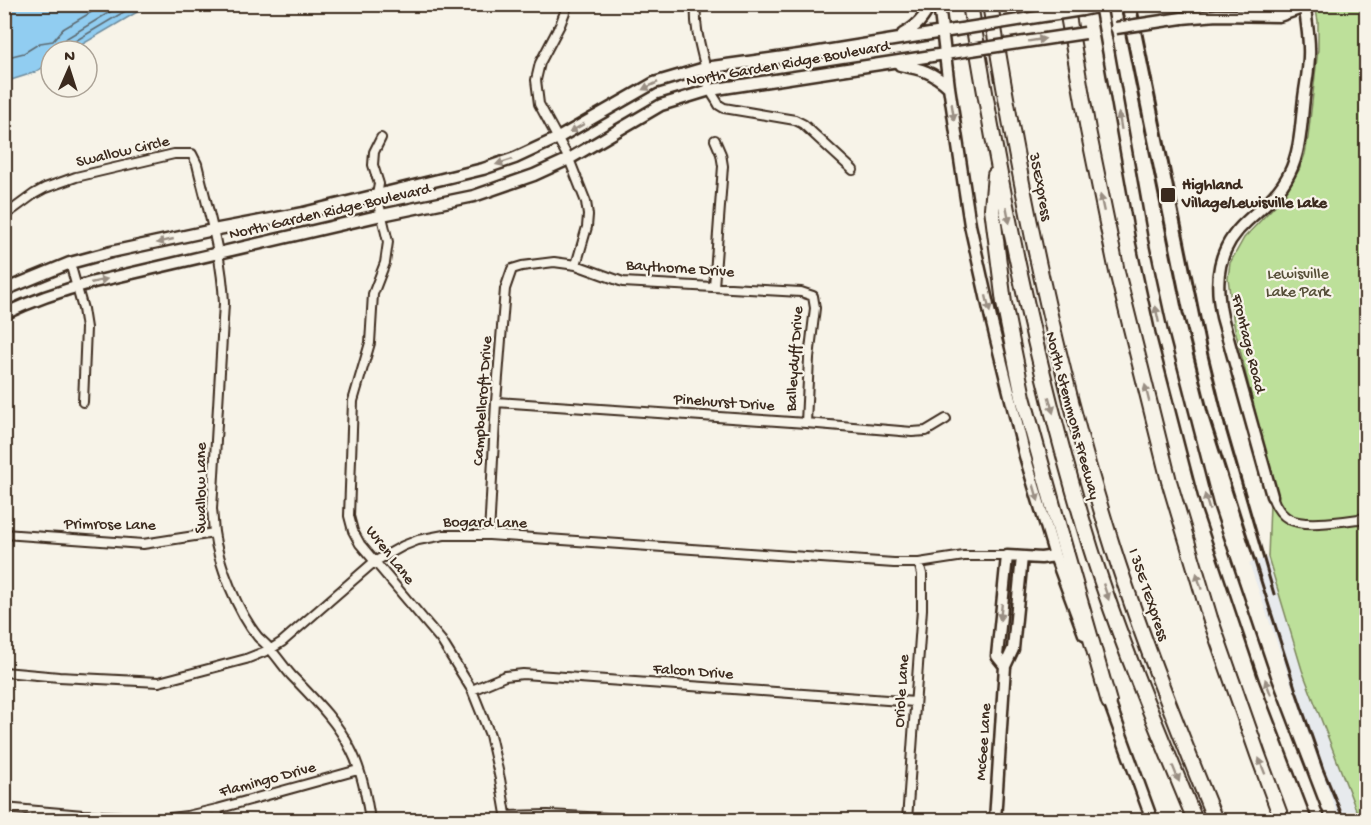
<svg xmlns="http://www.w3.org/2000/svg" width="1371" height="825" font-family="'Gochi Hand',sans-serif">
<rect width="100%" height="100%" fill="#f7f3e8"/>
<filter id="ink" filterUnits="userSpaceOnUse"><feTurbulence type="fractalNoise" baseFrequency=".0167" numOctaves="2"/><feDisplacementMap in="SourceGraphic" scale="12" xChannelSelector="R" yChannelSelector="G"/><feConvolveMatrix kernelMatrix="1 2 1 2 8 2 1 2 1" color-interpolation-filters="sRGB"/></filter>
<g filter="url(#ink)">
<!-- built -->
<path fill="#e7eaed" d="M1268 557 1302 670 1360 820H1339L1249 563Z"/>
<!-- green -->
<path fill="#bde09a" stroke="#7c855c" stroke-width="1.5" d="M1315 5H1366V820H1360L1302 670 1268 557 1271 477 1234 325 1228 278 1230 263 1244 238 1284 196 1300 168 1305 154 1308 138 1318 49V21Z"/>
<!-- water -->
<path fill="#91cdf1" stroke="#6f8c9d" stroke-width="1.5" d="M7 4H149V5L71 51H51V63L33 73 5 82 4 7Z"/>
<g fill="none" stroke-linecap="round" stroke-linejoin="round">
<!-- shore -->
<path stroke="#5d6b72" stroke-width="1.5" d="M61 51 62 44 67 38 123 4
M69 51V47L72 43 137 4
M4 58 24 53 40 43 53 41 63 29 105 4"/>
<defs>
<path id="street" d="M568 4 560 25 540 63 536 80 539 104 569 159 586 202 588 215 587 227 576 265
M696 4C694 28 701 48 706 70 707 76 707 83 710 89 712 95 716 99 719 105L724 108 795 120 803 124 853 170
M381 138 374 152 373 165 379 184 377 195 388 242 385 263 373 294 370 343 353 401 349 516 353 531 360 544 441 640 472 690 490 735 500 779 507 820
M4 216 34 194 45 188 76 177 174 154H192L197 164C208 210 222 255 224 303L212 509C213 516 213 524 214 532 218 563 238 613 258 637 262 641 267 645 271 650 278 658 284 667 291 675 313 698 337 721 351 750 361 769 367 799 370 820
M70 263 83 309 86 328 83 402
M714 287 723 166 721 154 715 140
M496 402 806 423 912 432 926 431 946 419
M1272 496C1275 505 1280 514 1289 519 1305 528 1348 520 1366 518
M4 534 143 544 214 533
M489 535 496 402 505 289 512 269 522 266 554 262 576 265 623 282 801 292 813 296 815 308 809 358 806 423
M4 672 59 677 159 682 246 659 271 649 282 642 374 562 403 546 418 540 444 535H489L894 563H919L964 556H1007
M472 690 505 676 523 674 915 702
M4 808 83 815 162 819 187 816 217 809 358 770
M217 809 219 820
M506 816 548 815 646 820
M907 820 922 609V574L919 563"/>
<path id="secondary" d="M939 4 949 87 970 225 992 323 1025 456 1055 556 1084 634
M1100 4 1142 241 1162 333 1207 507 1265 679 1319 820
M1082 10 1111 4
M1182 18 1217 15 1279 16 1305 7
M903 34C916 27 924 19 930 4
M900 65C921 69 933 72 949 87
M4 290 70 263 111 252 213 230 303 213 483 169 515 158 558 138 654 83 705 68 813 53 955 30
M4 314C33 300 63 290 94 282L382 215 474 196 534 175 569 159 661 105 710 90 958 52
M1272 496 1222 317C1214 280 1217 248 1247 221 1263 206 1279 194 1289 174 1301 151 1301 123 1304 98 1306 82 1310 65 1309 48 1309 34 1306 21 1305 7
M1005 666 997 656 1007 556 1041 558 1055 556
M1107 696 1152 820
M995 820 1005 666 1013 649 1022 557"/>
<path id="highway" d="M970 4C1000 188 1036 371 1091 549 1120 641 1158 731 1195 820
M990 4C1020 188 1057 371 1113 548 1143 641 1179 731 1215 820
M1066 4 1088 130 1117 272 1169 481 1210 618 1258 755 1282 820
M995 175 992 208 1004 303 1023 397 1055 513 1109 702"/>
</defs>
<!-- street casing -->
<use href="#street" stroke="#3b2a1e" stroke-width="12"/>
<!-- secondary casing -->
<use href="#secondary" stroke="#3b2a1e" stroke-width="15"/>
<!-- highway casing -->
<use href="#highway" stroke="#3b2a1e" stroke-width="18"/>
<!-- street -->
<use href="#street" stroke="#f7f3e8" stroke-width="8"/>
<!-- secondary -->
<use href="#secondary" stroke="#f7f3e8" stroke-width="10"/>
<!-- highway -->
<use href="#highway" stroke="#f7f3e8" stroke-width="14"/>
<!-- rail -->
<path stroke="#3b2a1e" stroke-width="3" d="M1121 4 1126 35 1183 313 1209 417 1296 691 1323 769 1344 820
M1136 4 1206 347 1225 425 1274 594"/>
<defs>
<path id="secondary-bridge" d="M1116 28 1182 18
M955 30 1082 10
M958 52 1085 33"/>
</defs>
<!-- secondary-bridge casing -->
<use href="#secondary-bridge" stroke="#3b2a1e" stroke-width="15" stroke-linecap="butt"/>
<!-- secondary-bridge -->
<use href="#secondary-bridge" stroke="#f7f3e8" stroke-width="10"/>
</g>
<!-- one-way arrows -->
<defs><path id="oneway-solid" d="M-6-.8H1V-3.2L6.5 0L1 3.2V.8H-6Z" transform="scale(1.5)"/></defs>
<g fill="#998e83">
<use href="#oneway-solid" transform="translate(1037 40) rotate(-9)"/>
<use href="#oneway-solid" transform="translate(650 86) rotate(154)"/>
<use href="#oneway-solid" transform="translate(953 112) rotate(81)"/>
<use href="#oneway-solid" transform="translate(1120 121) rotate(-100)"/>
<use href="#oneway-solid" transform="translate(577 128) rotate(150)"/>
<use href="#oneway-solid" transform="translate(504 162) rotate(162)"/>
<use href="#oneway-solid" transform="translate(1102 203) rotate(-102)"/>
<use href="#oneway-solid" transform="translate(1008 215) rotate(79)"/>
<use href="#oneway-solid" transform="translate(165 241) rotate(167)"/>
<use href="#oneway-solid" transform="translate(99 281) rotate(-13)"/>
<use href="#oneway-solid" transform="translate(988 304) rotate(77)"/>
<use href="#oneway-solid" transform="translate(1157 314) rotate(-102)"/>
<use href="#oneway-solid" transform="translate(1147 393) rotate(-104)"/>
<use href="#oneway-solid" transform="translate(1051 405) rotate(75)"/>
<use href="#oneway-solid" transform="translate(1036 493) rotate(74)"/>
<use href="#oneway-solid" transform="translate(1207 502) rotate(-106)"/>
<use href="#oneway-solid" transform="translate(1199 581) rotate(-107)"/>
<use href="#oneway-solid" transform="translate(1106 592) rotate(71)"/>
<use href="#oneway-solid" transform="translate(1001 612) rotate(96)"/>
<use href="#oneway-solid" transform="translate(1268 687) rotate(-110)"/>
<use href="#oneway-solid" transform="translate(1262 766) rotate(-111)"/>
<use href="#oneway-solid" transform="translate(1176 774) rotate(68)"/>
</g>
</g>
<!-- markers -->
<rect fill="#3b2a1e" stroke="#f7f3e8" stroke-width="2" x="1160" y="187" width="16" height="16" rx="3"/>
<g text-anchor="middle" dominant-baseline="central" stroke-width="4.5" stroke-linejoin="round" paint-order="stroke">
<!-- street labels -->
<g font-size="16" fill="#3b2a1e" stroke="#f7f3e8">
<text transform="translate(788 65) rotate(-10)">North Garden Ridge Boulevard</text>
<text transform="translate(123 153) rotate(-13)">Swallow Circle</text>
<text transform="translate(1039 187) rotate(79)">35Express</text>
<text transform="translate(330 213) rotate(-13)">North Garden Ridge Boulevard</text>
<text transform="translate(680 270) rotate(4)">Baythorne Drive</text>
<text transform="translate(1247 344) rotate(76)">Frontage Road</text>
<text transform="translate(796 359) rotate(-86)">Balleyduff Drive</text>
<text transform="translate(484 401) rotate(-86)">Campbellcroft Drive</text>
<text transform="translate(724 404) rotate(4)">Pinehurst Drive</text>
<text transform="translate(1071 416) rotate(75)">North Stemmons Freeway</text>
<text transform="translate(202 488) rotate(-90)">Swallow Lane</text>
<text transform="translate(485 524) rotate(1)">Bogard Lane</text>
<text transform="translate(110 526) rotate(1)">Primrose Lane</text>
<text transform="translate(389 556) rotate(52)">Wren Lane</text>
<text transform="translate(1147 595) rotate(71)">I 35E TEXpress</text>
<text transform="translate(693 673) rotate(4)">Falcon Drive</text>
<text transform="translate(903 691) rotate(-86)">Oriole Lane</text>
<text transform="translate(985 742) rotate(-86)">McGee Lane</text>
<text transform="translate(268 781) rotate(-15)">Flamingo Drive</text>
</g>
<!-- poi labels -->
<g font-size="16" font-weight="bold" fill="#3b2a1e" stroke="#f7f3e8" text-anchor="start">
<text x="1182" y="186">Highland<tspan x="1182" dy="18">Village/Lewisville Lake</tspan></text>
</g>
<!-- park labels -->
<g font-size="16" fill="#554e37" stroke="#f7f3e8">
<text x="1298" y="275">Lewisville<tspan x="1298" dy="18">Lake Park</tspan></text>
</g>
</g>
<!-- margin -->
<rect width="1371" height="825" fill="none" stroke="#f7f3e8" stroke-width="24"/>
<rect x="12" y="12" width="1347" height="801" fill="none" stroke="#3b2a1e" stroke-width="2" filter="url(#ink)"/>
<!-- north arrow -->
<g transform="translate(69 69) rotate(3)"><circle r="28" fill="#f7f3e8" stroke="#aca397" stroke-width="1.5"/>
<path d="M0-4.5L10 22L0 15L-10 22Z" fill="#3b2a1e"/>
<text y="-9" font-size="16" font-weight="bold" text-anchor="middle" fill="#3b2a1e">N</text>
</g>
</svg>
